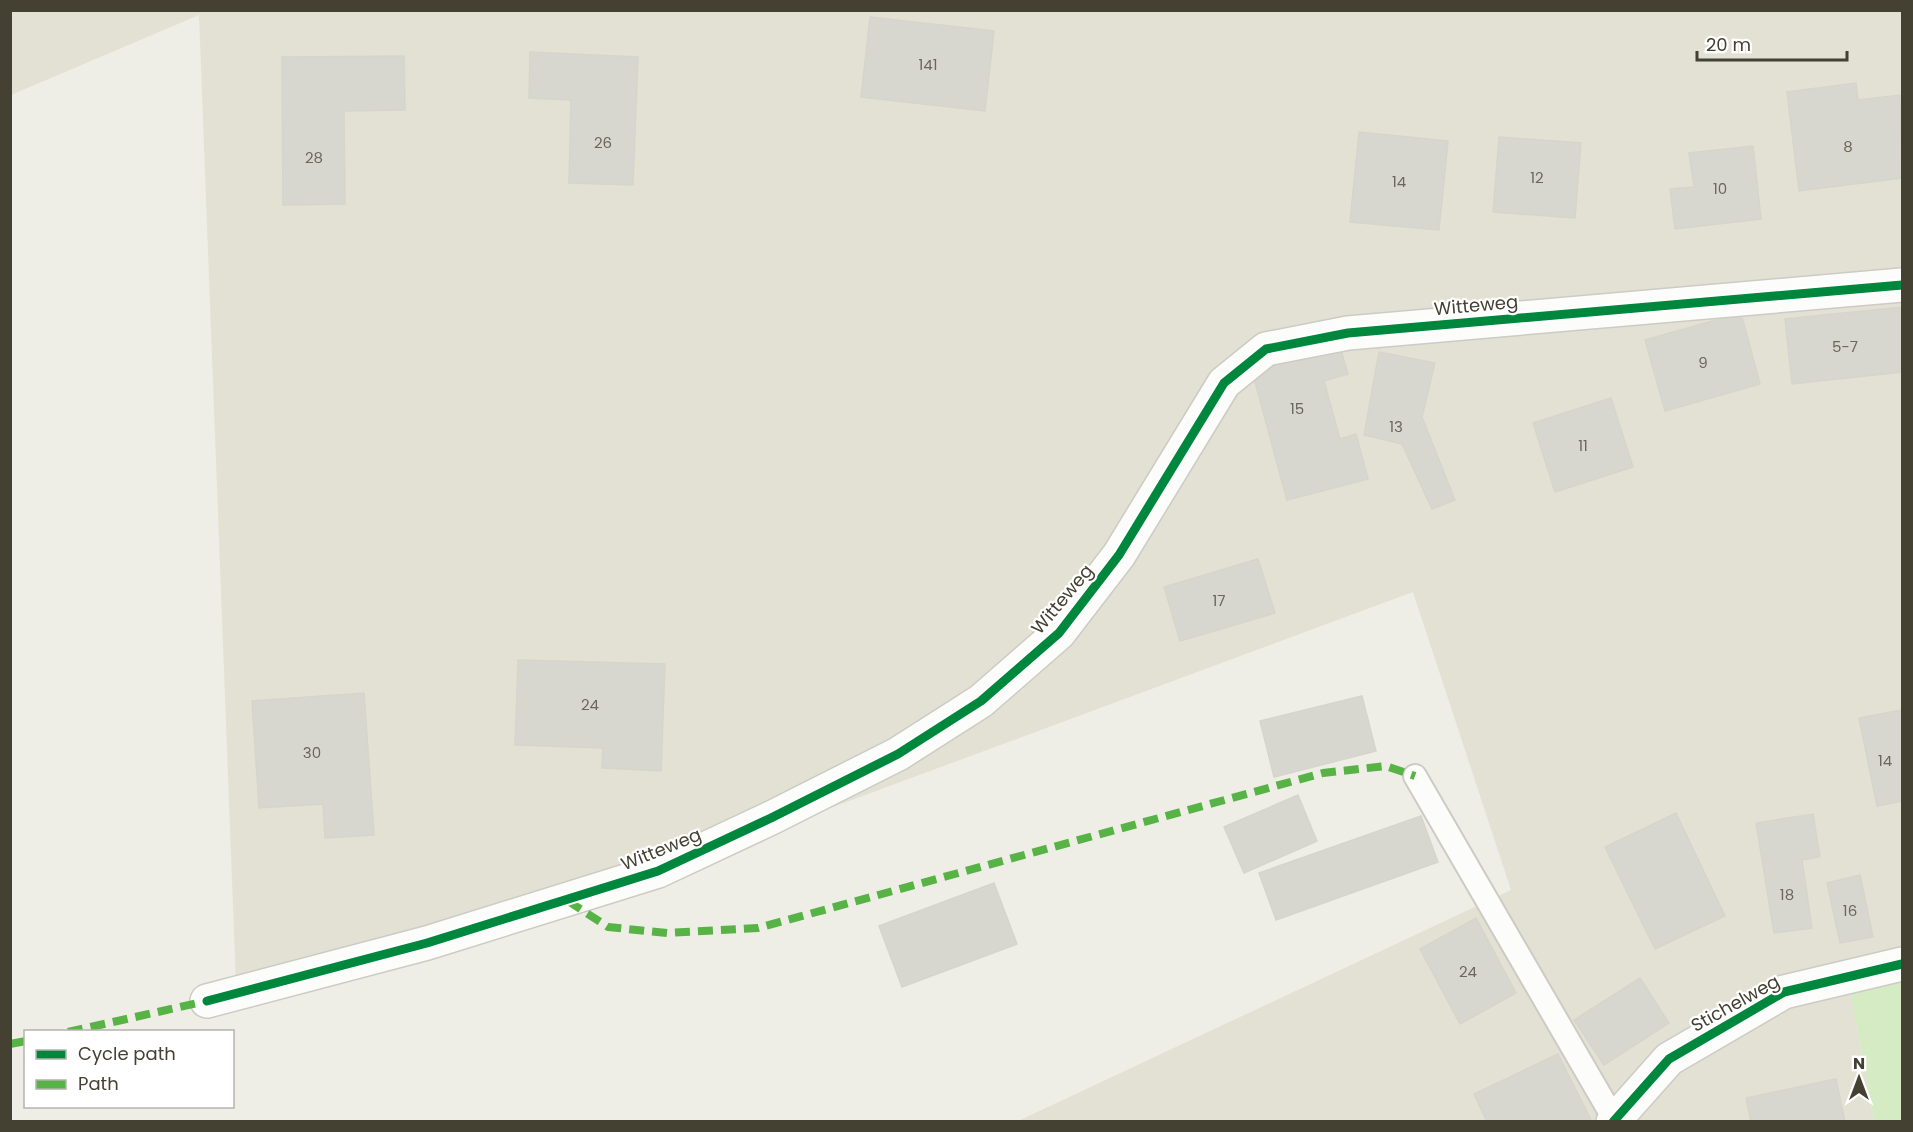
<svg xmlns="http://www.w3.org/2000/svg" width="1913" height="1132" font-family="Poppins,sans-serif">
<rect width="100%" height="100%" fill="#eeeee6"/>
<!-- residential -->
<path fill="#e3e1d3" d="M11 10 1902 11V979L1850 990 1874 1121H1018L1511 890 1413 592 663 870 237 1011 199 15 11 95Z"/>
<!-- green -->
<path fill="#d4ebc4" d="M1902 979V1121H1874L1850 990Z"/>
<!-- building -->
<path fill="#d8d7cf" stroke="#d6d5cc" stroke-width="1.5" d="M870 17 994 31 985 111 861 97Z
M530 52 638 57 633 185 569 183 571 100 529 98Z
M404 56 405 110 344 111 345 204 283 205 282 57Z
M1856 83 1858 100 1900 95 1902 178 1799 191 1787 92Z
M1359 132 1448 141 1439 230 1350 222Z
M1499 137 1581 143 1575 218 1493 212Z
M1753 146 1761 219 1675 229 1670 189 1694 187 1689 153Z
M1902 307V372L1792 384 1785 319Z
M1741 313 1760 384 1665 411 1645 340Z
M1340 347 1348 374 1324 381 1340 439 1356 434 1368 479 1287 500 1252 371Z
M1379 352 1435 363 1422 417 1455 500 1432 509 1402 444 1364 435Z
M1611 398 1633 467 1555 492 1533 423Z
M1258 559 1275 613 1180 641 1164 587Z
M518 660 665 664 661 771 602 768 603 748 515 745Z
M364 693 374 835 325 838 323 804 259 808 252 701Z
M1362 696 1376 751 1274 777 1260 721Z
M1902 710V801L1877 806 1859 718Z
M1298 795 1317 841 1244 873 1224 827Z
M1676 813 1725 916 1655 949 1605 847Z
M1813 814 1820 857 1802 860 1812 928 1774 933 1756 823Z
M1421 816 1438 862 1276 920 1259 873Z
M1860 875 1873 937 1840 943 1827 883Z
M994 883 1017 944 902 987 879 926Z
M1476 918 1516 993 1460 1024 1420 949Z
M1640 978 1669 1023 1604 1065 1574 1020Z
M1558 1054 1591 1120 1487 1122 1474 1094Z
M1836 1079 1845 1122H1751L1746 1098Z"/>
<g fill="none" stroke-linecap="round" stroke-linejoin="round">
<defs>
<path id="lane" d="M1415 776 1614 1119"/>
<path id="street" d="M207 1001 427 943 658 871 771 818 898 754 981 701 1059 633 1119 555 1224 383 1266 349 1348 333 1902 285
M1613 1122 1669 1059 1784 992 1902 964"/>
</defs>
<!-- lane casing -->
<use href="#lane" stroke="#cccbc4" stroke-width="26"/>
<!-- street casing -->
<use href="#street" stroke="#cccbc4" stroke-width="36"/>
<!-- lane -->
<use href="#lane" stroke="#fcfcfb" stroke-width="22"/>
<!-- street -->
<use href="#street" stroke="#fcfcfb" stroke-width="33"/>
<!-- quiet -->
<path stroke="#57b346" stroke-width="8" stroke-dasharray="15 8" stroke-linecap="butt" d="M568 901 608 927 667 933 758 928 1323 773 1386 766 1415 776
M68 1032 207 1001
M10 1044 26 1041"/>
<defs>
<path id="cycleway" d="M207 1001 427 943 658 871 771 818 898 754 981 701 1059 633 1119 555 1224 383 1266 349 1348 333 1902 285
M1613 1122 1669 1059 1784 992 1902 964"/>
</defs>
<!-- cycleway casing -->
<use href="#cycleway" stroke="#fff" stroke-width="13"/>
<!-- cycleway -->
<use href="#cycleway" stroke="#00873e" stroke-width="9"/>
</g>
<g text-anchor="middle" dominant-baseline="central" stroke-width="4.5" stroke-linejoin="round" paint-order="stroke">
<!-- number labels -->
<g font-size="15" fill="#6a675b">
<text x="928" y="64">141</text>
<text x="603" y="142">26</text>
<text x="1848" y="146">8</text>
<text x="314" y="157">28</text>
<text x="1537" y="177">12</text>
<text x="1399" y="181">14</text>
<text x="1720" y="188">10</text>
<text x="1845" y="346">5-7</text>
<text x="1703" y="362">9</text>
<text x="1297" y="408">15</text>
<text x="1396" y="426">13</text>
<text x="1583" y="445">11</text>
<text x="1219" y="600">17</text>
<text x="590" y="704">24</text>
<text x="312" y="752">30</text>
<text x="1885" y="760">14</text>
<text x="1787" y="894">18</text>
<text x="1850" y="910">16</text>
<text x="1468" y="971">24</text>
</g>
<!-- street labels -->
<g font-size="18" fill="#444133" stroke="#fff">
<text transform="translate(1476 305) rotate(-5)">Witteweg</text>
<text transform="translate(1062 599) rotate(-50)">Witteweg</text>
<text transform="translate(661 849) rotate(-22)">Witteweg</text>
<text transform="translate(1735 1003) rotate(-29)">Stichelweg</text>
</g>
</g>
<!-- border -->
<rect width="1913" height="1132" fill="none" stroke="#444133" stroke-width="24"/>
<!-- legend -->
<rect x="24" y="1030" width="210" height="78" fill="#ffffff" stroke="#b4b3ad" stroke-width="1.5"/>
<rect x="36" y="1050" width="30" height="9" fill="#00873e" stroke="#b4b3ad" stroke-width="1.5"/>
<text x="78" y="1060" font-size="18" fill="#444133">Cycle path</text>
<rect x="36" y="1080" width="30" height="9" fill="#57b346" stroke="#b4b3ad" stroke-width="1.5"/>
<text x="78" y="1090" font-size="18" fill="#444133">Path</text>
<!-- north arrow -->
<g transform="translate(1859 1078)" stroke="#ffffff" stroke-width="4.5" paint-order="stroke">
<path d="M0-4.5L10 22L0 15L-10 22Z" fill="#444133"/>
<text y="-9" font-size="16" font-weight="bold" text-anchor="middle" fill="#444133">N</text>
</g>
<!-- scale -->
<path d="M1697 51v9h150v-9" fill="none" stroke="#444133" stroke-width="3"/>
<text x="1706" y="51" font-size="18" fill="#444133" stroke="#ffffff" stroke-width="4.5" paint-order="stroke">20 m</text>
</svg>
